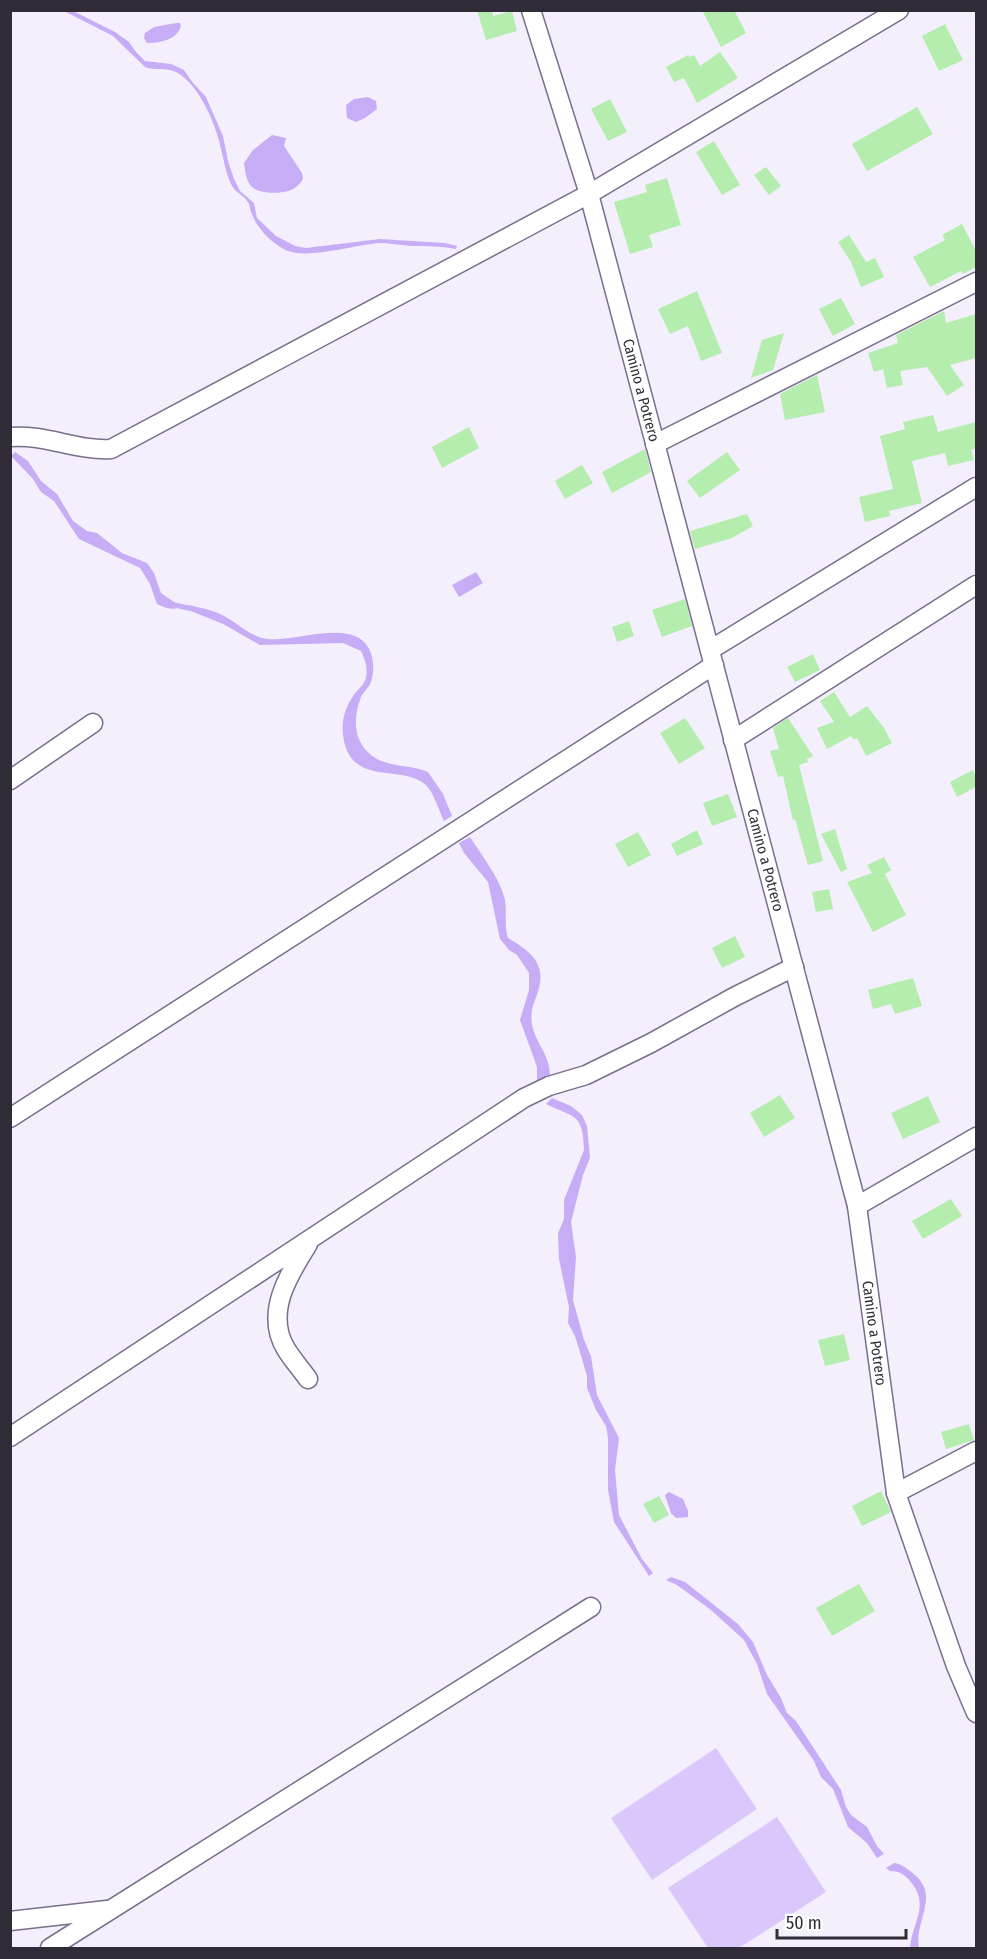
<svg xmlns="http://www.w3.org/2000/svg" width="987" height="1959" font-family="'Fira Sans Condensed',sans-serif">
<rect width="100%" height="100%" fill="#f3effc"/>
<!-- green -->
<path fill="#dac8fc" d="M716 1748 757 1809 652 1880 611 1818Z
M777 1817 826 1892 739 1948H708L668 1888Z"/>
<!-- water -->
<path fill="#c7adf5" d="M64 11H73L115 32 129 42 136 52 145 61 171 64 184 70 193 83 206 97 223 136 228 161 234 179 240 191 254 203 257 218 276 236 295 246 306 248 380 239 445 243 457 246 456 249C441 246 426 246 411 246 400 245 389 243 379 243 355 245 309 259 288 251 272 244 257 229 251 212 250 210 250 206 249 204 245 195 235 193 231 184 226 173 224 161 221 149 216 124 199 84 176 72 166 67 155 71 145 67L113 36Z
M176 23H180L181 26C177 40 160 43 147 43L144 38 145 33 154 27Z
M368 97 376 101 377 109 365 118 356 122 347 118 346 105 354 99Z
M272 135 286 138 284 146 302 173 303 179C299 185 295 189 288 191 278 194 258 194 251 186 246 180 245 171 244 163L253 150Z
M15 452 28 461 41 481 57 494 73 521 87 531 97 533 122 553 147 563 154 573 161 593 177 604 175 609 166 608 157 604 150 584 140 568 79 539 54 501 41 492 33 479 11 456Z
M476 572 483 583 459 597 452 585Z
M189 605C199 608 210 609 220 614 236 621 249 637 268 639 294 642 345 621 365 643 374 653 375 670 371 682 369 688 363 692 361 697 353 718 353 740 371 755 387 768 410 764 428 772L443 794 452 816 444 821C439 811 434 793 426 785 404 765 359 784 346 748 339 727 343 709 356 692 360 688 365 683 366 677 368 667 365 660 361 651L343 643 260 645 223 624 186 609Z
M470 837C482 856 500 878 505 900 507 913 504 926 508 938 525 948 544 960 540 983 538 998 529 1006 532 1024 536 1046 551 1053 550 1080L537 1084V1067L520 1020 529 990V973L517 955 509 950 500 939 488 882 464 853 459 843Z
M552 1098 571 1106 582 1115 587 1126 590 1158 583 1175 571 1222 576 1257 573 1300 584 1340 591 1356 597 1395 619 1438 615 1470 619 1515 642 1559 653 1573 649 1576 614 1522 608 1490V1438L606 1426 596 1410 587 1388V1376L580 1352 575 1336 568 1323 569 1307 559 1259 558 1233 564 1219V1200L584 1150C583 1113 575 1118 546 1104Z
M669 1492 683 1499 688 1511V1517L676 1518 671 1513 665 1495Z
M671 1577 685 1582 738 1624 753 1642 767 1675 781 1698 787 1713 796 1721 841 1790 846 1807 851 1815 867 1827 877 1846 884 1854 877 1858 867 1843 848 1827 833 1789 821 1777 814 1761 767 1694 757 1664 744 1640 711 1610 677 1585 666 1580Z
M894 1863C902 1864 909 1870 915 1875 940 1897 914 1921 919 1948H910C912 1921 931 1906 910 1881 904 1874 899 1871 890 1871L886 1868Z"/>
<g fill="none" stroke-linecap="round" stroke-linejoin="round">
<!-- stream -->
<path stroke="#c7adf5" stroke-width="5" d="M170 604 193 609"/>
</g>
<!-- building -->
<path fill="#b4edae" d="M477 10H492L493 16 512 11 517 31 486 40Z
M702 10H734L746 33 721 47Z
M945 24 963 60 939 71 922 36Z
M720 52 738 78 697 103 684 78 674 82 666 67 688 55 689 57 694 55 700 66Z
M610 99 627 132 608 141 591 109Z
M917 107 933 134 867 171 852 144Z
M714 141 740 185 722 195 696 152Z
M766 167 781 186 769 195 754 175Z
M667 178 681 225 649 235 653 247 630 254 614 202 647 192 645 185Z
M962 224 976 251V267L963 274 961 271 930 287 913 257 945 240 942 235Z
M849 235 866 262 875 258 884 277 861 287 851 262 838 242Z
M697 291 722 353 701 361 688 326 670 334 658 309Z
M841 298 855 324 833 336 819 309Z
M944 311 946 323 976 314V358L950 365 964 385 947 396 927 367 900 371 903 385 887 388 883 369 874 372 868 353 898 343 896 335Z
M784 333 773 370 751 378 762 340Z
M817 375 825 412 785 420 780 394Z
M933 415 938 432 976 422V448L971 450 974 460 948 466 945 453 912 461 922 503 889 511 890 516 865 522 859 497 893 489 880 436 905 429 903 422Z
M469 427 479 448 442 468 432 447Z
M645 449 651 472 612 493 602 472Z
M727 452 740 470 700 498 687 481Z
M582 465 593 483 565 499 555 481Z
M747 514 753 526 732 538 695 549 690 531Z
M685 599 692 626 662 637 652 610Z
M629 621 634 636 617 642 612 627Z
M813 654 820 670 795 682 787 667Z
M834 692 850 717 867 706 884 728 892 743 866 756 857 738 854 740 851 736 827 749 817 728 834 722 820 701Z
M685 718 705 748 679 764 660 733Z
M788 718 813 756 807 759 808 762 799 765 823 861 808 865 795 819 793 820 783 776 778 777 770 751 779 749 773 728Z
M973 770 976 778V787L957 797 950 782Z
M728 794 737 817 712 826 703 803Z
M835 829 847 869 841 872 821 834Z
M697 830 703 844 677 856 671 844Z
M638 832 651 855 628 867 615 844Z
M884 857 891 870 885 874 906 915 873 932 847 882 872 873 867 865Z
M829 889 833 909 816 912 812 892Z
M735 936 745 957 722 968 712 948Z
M913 978 922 1006 895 1014 891 1004 873 1009 868 990Z
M780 1095 795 1118 764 1137 750 1113Z
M928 1096 940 1122 903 1139 891 1113Z
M951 1199 962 1216 923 1239 912 1221Z
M844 1334 850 1360 825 1366 818 1340Z
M969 1424 974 1440 946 1449 941 1432Z
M881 1491 891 1512 862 1526 852 1506Z
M659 1496 669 1515 654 1523 643 1504Z
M859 1584 875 1611 832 1636 816 1608Z"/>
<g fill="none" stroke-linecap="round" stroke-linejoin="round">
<defs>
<g id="minor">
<path id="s1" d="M531 10 589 194 857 1206 896 1493 956 1666 976 1713"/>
<path d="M10 437C46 434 76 451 111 449L589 194 899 10"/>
<path d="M655 444 976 282"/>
<path d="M710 650 976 487"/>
<path d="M733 740 976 585"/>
<path d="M10 780 93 723"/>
<path d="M10 1118 714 665"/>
<path d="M857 1206 976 1137"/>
<path d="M308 1379C301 1369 292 1359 286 1349 264 1313 289 1274 308 1244"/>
<path d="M10 1437 524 1098 549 1086 586 1075 651 1043 734 997 794 967"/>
<path d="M896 1493 976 1451"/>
<path d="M10 1921 107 1910"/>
<path d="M50 1948 591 1607"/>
</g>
</defs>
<!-- minor casing -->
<use href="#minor" stroke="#786f8b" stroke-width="21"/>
<!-- minor -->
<use href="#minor" stroke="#fff" stroke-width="18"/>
</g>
<g text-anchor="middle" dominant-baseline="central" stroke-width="4.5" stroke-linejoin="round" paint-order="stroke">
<!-- street labels -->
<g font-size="15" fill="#302c37" stroke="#fff">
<text stroke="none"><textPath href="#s1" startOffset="396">Camino a Potrero</textPath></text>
<text stroke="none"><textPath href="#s1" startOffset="882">Camino a Potrero</textPath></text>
<text stroke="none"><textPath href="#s1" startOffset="1368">Camino a Potrero</textPath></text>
</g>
</g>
<!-- border -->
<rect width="987" height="1959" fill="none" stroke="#302c37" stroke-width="24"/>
<!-- scale -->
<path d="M777 1929v9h129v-9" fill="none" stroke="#302c37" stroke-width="3"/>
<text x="786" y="1929" font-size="18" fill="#302c37" stroke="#ffffff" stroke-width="4.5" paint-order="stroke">50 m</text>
</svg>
